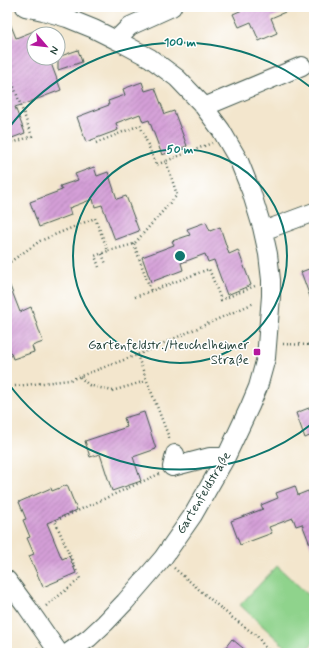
<svg xmlns="http://www.w3.org/2000/svg" width="321" height="660" font-family="Mynerve,sans-serif">
<defs>
<pattern id="building-hatch" width="6" height="6" patternUnits="userSpaceOnUse"><rect width="6" height="6" fill="#d49fd7"/><path d="M-1 1l2-2M0 6l6-6M5 7l2-2" fill="none" stroke="#ab83af"/></pattern>
</defs>
<rect width="100%" height="100%" fill="#fff"/>
<filter id="ink" filterUnits="userSpaceOnUse"><feTurbulence type="fractalNoise" baseFrequency=".025" numOctaves="2"/><feDisplacementMap in="SourceGraphic" scale="8" xChannelSelector="R" yChannelSelector="G"/><feConvolveMatrix kernelMatrix="1 2 1 2 8 2 1 2 1" color-interpolation-filters="sRGB"/></filter>
<filter id="wash" filterUnits="userSpaceOnUse"><feTurbulence type="fractalNoise" baseFrequency=".012" numOctaves="4" result="noise"/><feDisplacementMap in="SourceGraphic" scale="16" xChannelSelector="R" yChannelSelector="G"/><feGaussianBlur stdDeviation="0.9" result="paint"/><feColorMatrix in="noise" values="0 0 0 0 0 0 0 0 0 0 0 0 0 0 0 0 0 1.4 0 .05"/><feComposite in="paint" operator="in"/></filter>
<g filter="url(#wash)">
<rect width="100%" height="100%" fill="#f3e6cd"/>
<!-- green -->
<path fill="#8fd38c" stroke="#578860" d="M277 566 314 600V642L304 653H292L240 605Z"/>
<g id="blocks">
<!-- building -->
<path fill="url(#building-hatch)" d="M249 7H297L271 18 277 33 259 41 251 22 239 27 233 14Z
M7 18H8L16 38 34 31V58H49L61 90 27 103 15 107 25 133 7 140Z
M78 50 82 62 58 70V57Z
M142 82 145 91 155 88 165 114 174 111 187 146 162 155 149 120 143 122 140 114 116 123 118 130 86 142 77 117 109 105 108 101 125 95 123 89Z
M94 167 97 176 108 172 117 199 126 196 139 231 115 240 102 205 95 207 93 199 69 208 71 215 39 227 30 202 62 190 60 186 78 180 75 174Z
M206 222 210 231 220 227 229 254 238 250 251 285 227 295 214 260 208 262 205 254 181 263 183 270 151 282 142 257 174 245 172 241 190 235 187 229Z
M314 267V305H313L301 272Z
M7 281H8L20 312 31 307 43 342 32 346 34 352 13 359 7 342Z
M314 406V434L305 438 296 413Z
M144 412 156 449 133 457 141 481 112 491 100 454 90 457 85 441 127 427 124 418Z
M67 485 77 510 47 523 62 559 69 556 76 573 43 587 29 556 34 554 27 538 30 537 23 520 26 519 19 502 51 488 52 491Z
M295 486 298 495 308 491 314 507V552H313L302 524 296 526 293 518 269 527 272 533 240 545 231 521 263 509 261 505 278 498 276 493Z
M232 639 249 653H221Z"/>
</g>
</g>
<g filter="url(#ink)">
<use href="#blocks" fill-opacity="0" stroke="#3f564b" stroke-width="1"/>
<g fill="none" stroke-linecap="round" stroke-linejoin="round">
<defs>
<path id="minor" d="M25 7 43 11 67 18 94 29 122 43 150 58 177 78 201 103 221 130 239 161 251 191 262 227 268 254 271 280V296L266 358 258 387 250 406 226 457 193 515 163 558 125 602 105 623 89 638 68 653
M116 40 130 26 172 7
M204 107 302 66
M263 231 314 212
M175 454 172 467 210 457H226
M7 580 27 607 59 653"/>
</defs>
<!-- minor casing -->
<use href="#minor" stroke="#3f564b" stroke-width="20"/>
<!-- path -->
<path stroke="#3f564b" stroke-width="2.5" stroke-dasharray="1 3" stroke-linecap="butt" d="M7 68 32 136 7 145
M96 143 140 125 156 165 166 161
M134 244 151 291
M102 254 106 264
M7 264 40 241 95 218 108 251 134 244 177 195 166 161 212 143
M99 267 95 256 108 251
M135 297 209 269 221 300 255 286
M283 344 314 345
M137 355 170 440
M80 377 89 385 112 391 146 381
M7 387 70 380 137 355 254 303
M174 568 230 616 257 636 264 646 271 653
M46 606 80 579 55 521 159 474
M26 653 38 648"/>
<!-- minor -->
<use href="#minor" stroke="#fff" stroke-width="18"/>
</g>
</g>
<!-- distance rings -->
<g fill="none" stroke="#0f766e" stroke-width="2">
<circle cx="180" cy="256" r="107"/>
<path d="M313 423A214 214 0 0 1 8 383M8 129A214 214 0 0 1 313 89"/>
</g>
<!-- markers -->
<rect fill="#b5179e" stroke="#fff" stroke-width="1.5" x="253" y="348" width="8" height="8" rx="2"/>
<g text-anchor="middle" dominant-baseline="central" stroke-width="3" stroke-linejoin="round" paint-order="stroke">
<!-- poi labels -->
<g font-size="13" fill="#1f3d34" stroke="#fff" text-anchor="end">
<text x="249" y="345">Gartenfeldstr./Heuchelheimer<tspan x="249" dy="15">Straße</tspan></text>
</g>
<!-- street labels -->
<g font-size="13" fill="#1f3d34" stroke="#fff">
<text transform="translate(204 493) rotate(-59)">Gartenfeldstraße</text>
</g>
</g>
<circle cx="180" cy="256" r="6" fill="#0f766e" stroke="#fff" stroke-width="2"/>
<g font-size="12" text-anchor="middle" font-weight="bold" fill="#0f766e" stroke="#fff" stroke-width="3" stroke-linejoin="round" paint-order="stroke">
<text x="180" y="46">100 m</text>
<text x="180" y="153">50 m</text>
</g>
<!-- margin -->
<rect width="321" height="660" fill="none" stroke="#fff" stroke-width="24"/>
<!-- north arrow -->
<g transform="translate(46 46) rotate(118)"><circle r="19" fill="#ffffff" stroke="#a5b1ae"/>
<path d="M0-3L7 15L0 10L-7 15Z" fill="#b5179e"/>
<text y="-6" font-size="11" font-weight="bold" text-anchor="middle" fill="#1f3d34">N</text>
</g>
</svg>
